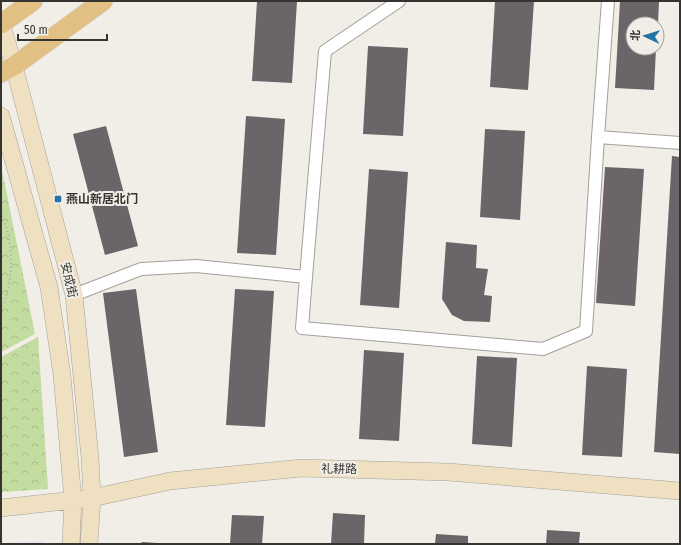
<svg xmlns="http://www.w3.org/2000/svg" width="681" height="545" font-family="'Fira Sans Condensed','Noto Sans SC',sans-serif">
<defs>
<pattern id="park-crowns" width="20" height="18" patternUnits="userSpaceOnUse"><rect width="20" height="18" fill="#c3dca0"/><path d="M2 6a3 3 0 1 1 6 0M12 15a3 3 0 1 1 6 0" fill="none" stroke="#a8bd8a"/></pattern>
</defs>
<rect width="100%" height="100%" fill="#f1eee7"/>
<!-- education -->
<path fill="#f3ddeb" d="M44 541 43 544H1V543Z"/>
<!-- park -->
<path fill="url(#park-crowns)" d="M1 165 35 334 1 352Z
M38 337 48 489 1 492V357Z"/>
<!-- building -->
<path fill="#6b6468" d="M257 1H297L292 83 252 81Z
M495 1H534L528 90 490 87Z
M620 1H659L658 24H633V48H656L654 90 615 88Z
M368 46 408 48 403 136 363 134Z
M246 116 285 119 276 255 237 253Z
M106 126 138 246 105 255 73 134Z
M485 129 525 131 520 220 480 217Z
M672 156 680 157V454L654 452Z
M605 167 644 169 635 306 596 303Z
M369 169 408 172 399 308 360 305Z
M446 242 477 245 476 268 488 269 484 295 492 296 490 322 464 321 452 315 442 299Z
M136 289 158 452 124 457 103 293Z
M235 289 274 291 265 427 226 425Z
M364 350 404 353 399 441 359 439Z
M477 356 517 358 512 447 472 444Z
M587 366 627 369 622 457 582 455Z
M333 513 365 515 364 544H331Z
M232 515 264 516 262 544H230Z
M547 530 580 532 579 544H546Z
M436 534 468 536V544H435Z
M142 542 157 543V544H141Z"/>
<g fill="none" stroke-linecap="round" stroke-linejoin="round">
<defs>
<path id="street" d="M598 137 608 1
M306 277 325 51 399 1
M74 295 141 269 196 266 306 277 302 328 543 349 586 331 598 137 680 143"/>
<path id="secondary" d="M1 23 14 66 74 295 90 458 92 498 89 544
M1 116 49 287 62 375 73 500 71 544
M1 508 92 498 170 481 302 468 448 472 680 491"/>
<path id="primary" d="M1 24 33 1
M1 73 14 66 103 1"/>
</defs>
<!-- street casing -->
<use href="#street" stroke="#a3a09a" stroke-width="14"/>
<!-- secondary casing -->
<use href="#secondary" stroke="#a3a09a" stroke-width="18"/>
<!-- primary casing -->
<use href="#primary" stroke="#cacac9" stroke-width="20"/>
<!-- path -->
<path stroke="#adaba5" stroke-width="2" stroke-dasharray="1 3" stroke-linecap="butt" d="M1 212C14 243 15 279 1 309"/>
<!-- street -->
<use href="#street" stroke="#fff" stroke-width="12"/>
<!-- secondary -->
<use href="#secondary" stroke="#f0e0c2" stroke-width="17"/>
<!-- primary -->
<use href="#primary" stroke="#e2c084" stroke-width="19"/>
</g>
<!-- markers -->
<rect fill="#2374a5" stroke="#f1eee7" stroke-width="1.5" x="54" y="195" width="8" height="8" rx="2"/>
<g text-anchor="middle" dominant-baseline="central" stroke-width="4" stroke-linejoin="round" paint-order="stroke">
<!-- poi labels -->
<g font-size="12" font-weight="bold" fill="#353431" stroke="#f1eee7" text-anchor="start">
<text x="66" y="199">燕山新居北门</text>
</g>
<!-- street labels -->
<g font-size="12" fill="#353431" stroke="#f1eee7">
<text transform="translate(69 280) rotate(77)">安成街</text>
<text transform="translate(339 469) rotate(1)">礼耕路</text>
</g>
</g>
<!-- border -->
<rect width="681" height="545" fill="none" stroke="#353431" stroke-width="4"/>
<!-- north arrow -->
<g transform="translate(645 36) rotate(274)"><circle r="19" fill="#f1eee7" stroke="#a6a49e"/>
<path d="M0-3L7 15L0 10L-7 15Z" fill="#2374a5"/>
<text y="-6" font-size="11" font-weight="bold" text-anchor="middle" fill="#353431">北</text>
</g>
<!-- scale -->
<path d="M18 34v6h89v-6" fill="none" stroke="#353431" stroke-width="2"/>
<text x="24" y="34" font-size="12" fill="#353431" stroke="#f1eee7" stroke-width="3" paint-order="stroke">50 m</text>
</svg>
